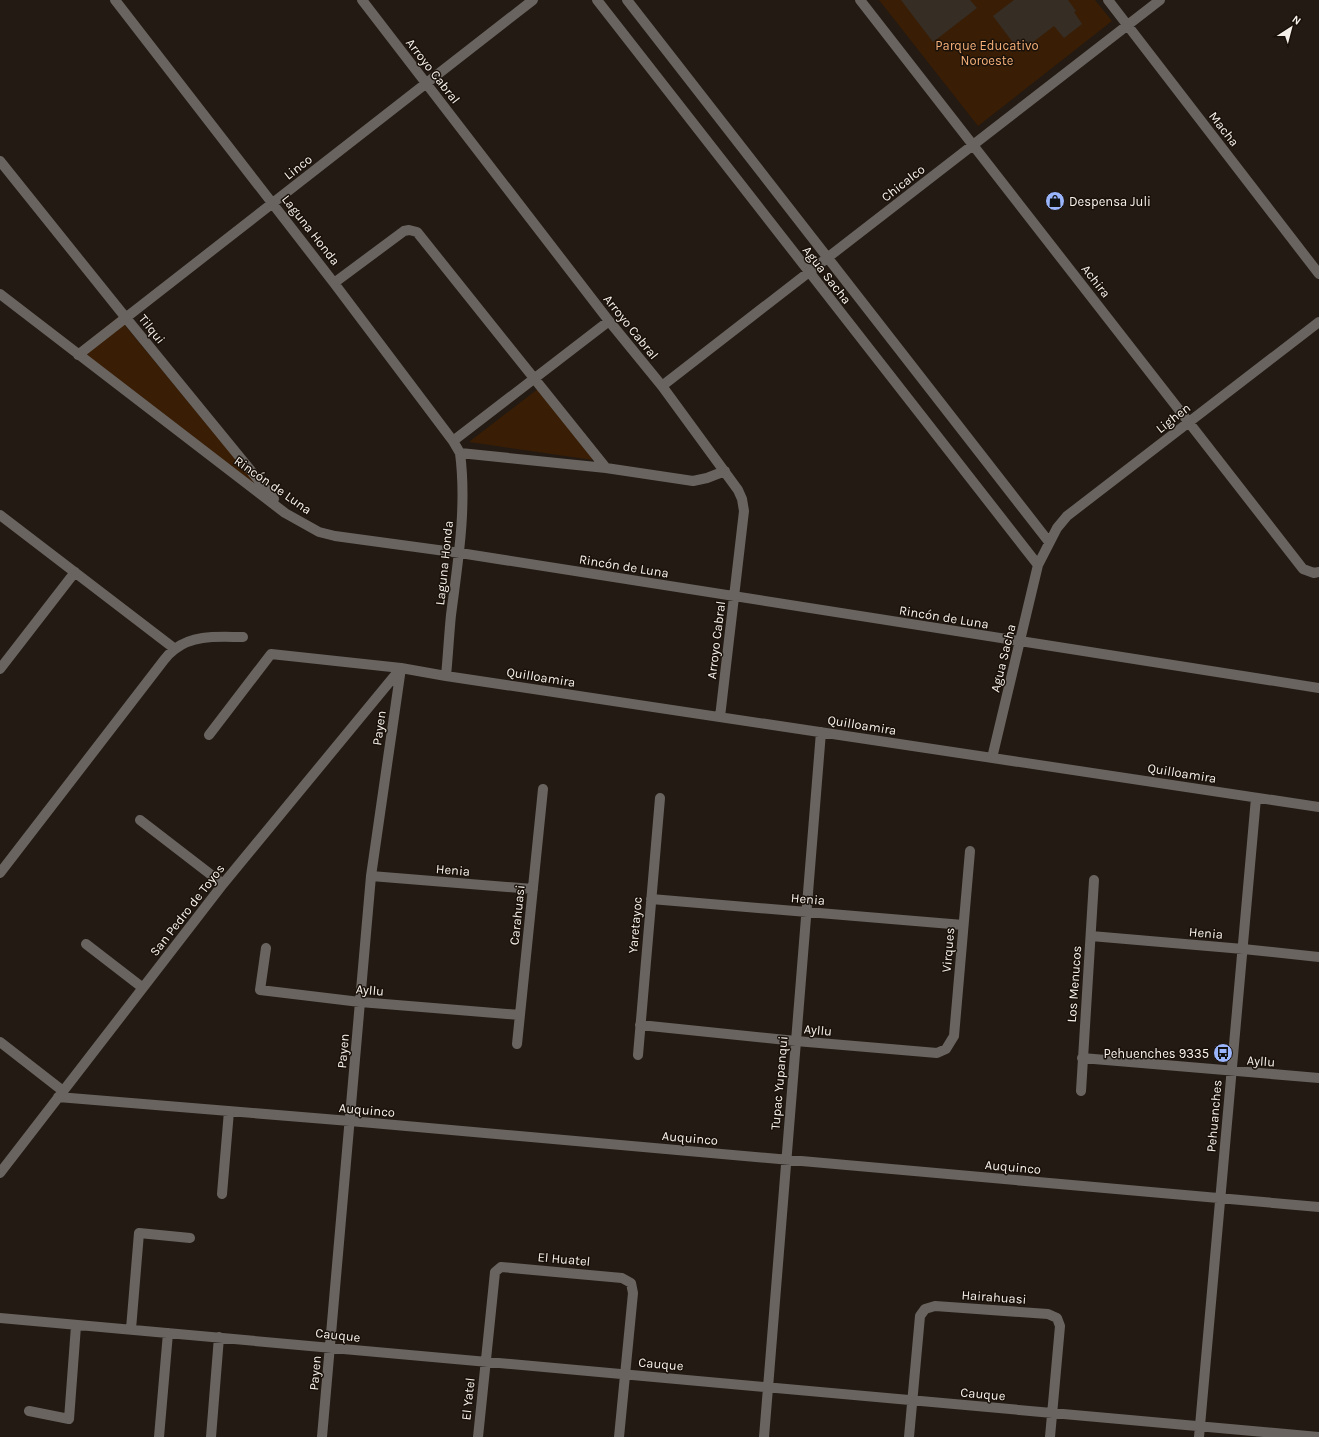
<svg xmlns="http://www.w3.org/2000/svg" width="1319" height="1437" font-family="Karla,sans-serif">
<rect width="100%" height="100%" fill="#231a13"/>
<!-- green -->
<path fill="#391e05" d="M879 0H1095L1112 21 978 126Z
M118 317 271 502 78 349Z
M539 388 593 460 469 442Z"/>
<!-- building -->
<path fill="#362d25" d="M901 0H970L977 8 933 42Z
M1014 0H1068L1076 11 1074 12 1082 24 1064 38 1054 26 1020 52 993 16Z"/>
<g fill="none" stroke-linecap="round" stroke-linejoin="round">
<!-- minor -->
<path stroke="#696460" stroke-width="10" d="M115 0 334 283 453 441 460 453 606 468
M362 0 609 321 662 386 738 490 742 499 744 511 720 717
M597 0 1038 565
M627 0 1049 542
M860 0 1303 569 1314 573 1319 572
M1108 0 1319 274
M0 161 126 318 274 499
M334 283 404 231 409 230 417 232 606 468 693 481 707 478 725 471
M0 294 285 513 319 532 335 536 460 553 1319 688
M78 355 533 0
M662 386 1160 0
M453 441 609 321
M0 515 175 649
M0 669 75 572
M446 676C448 655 449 635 451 615 458 561 467 507 460 453
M209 735 271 654 401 668 446 676 1319 807
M992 758 1038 565 1057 528 1067 516 1319 322
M140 820 223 884
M0 873 164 660C167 656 171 652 175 649 194 634 220 637 243 637
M371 876 533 889
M651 899 963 925
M1091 936 1243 949 1319 957
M86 944 143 988
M266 948 260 990 360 1002 520 1015
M640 1025 796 1041 937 1053 946 1049 954 1036 970 851
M0 1042 63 1091
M517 1044 543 789
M638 1055 660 798
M1082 1058 1319 1078
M1081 1091 1094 880
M58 1097 350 1121 1319 1207
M0 1173 223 884 401 668
M222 1194 229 1111
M0 1318 1319 1437
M131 1329 139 1233 190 1238
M29 1411 69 1419 76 1326
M159 1437 168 1333
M211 1437 219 1337
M322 1437 371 876 401 668
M478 1437 495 1272 501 1267 622 1278 631 1283 633 1293 619 1437
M764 1437 821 732
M909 1437 920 1316 925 1309 935 1306 1048 1314 1057 1318 1060 1326 1050 1437
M1199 1437 1256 798"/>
</g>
<!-- icons -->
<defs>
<symbol id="shop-disc" viewBox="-11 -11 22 22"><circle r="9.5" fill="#9bb5fd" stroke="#19110a"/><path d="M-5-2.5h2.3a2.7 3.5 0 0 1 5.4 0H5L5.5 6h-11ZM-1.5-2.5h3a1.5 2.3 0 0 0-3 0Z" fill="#111"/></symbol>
<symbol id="bus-disc" viewBox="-11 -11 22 22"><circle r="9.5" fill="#9bb5fd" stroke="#19110a"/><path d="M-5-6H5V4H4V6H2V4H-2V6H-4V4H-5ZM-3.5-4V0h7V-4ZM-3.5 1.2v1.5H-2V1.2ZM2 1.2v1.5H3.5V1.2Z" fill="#111"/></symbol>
</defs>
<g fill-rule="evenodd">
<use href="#shop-disc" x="1044" y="190" width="22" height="22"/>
<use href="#bus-disc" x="1212" y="1042" width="22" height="22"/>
</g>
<g text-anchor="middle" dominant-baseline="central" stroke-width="3" stroke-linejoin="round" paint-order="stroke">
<!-- park labels -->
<g font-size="13" fill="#f6b078" stroke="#19110a">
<text x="987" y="45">Parque Educativo<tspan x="987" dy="15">Noroeste</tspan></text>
</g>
<!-- street labels -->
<g font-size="13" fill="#f7f1ec" stroke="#19110a">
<text transform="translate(433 71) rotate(52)">Arroyo Cabral</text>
<text transform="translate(1224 129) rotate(52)">Macha</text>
<text transform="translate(298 167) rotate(-38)">Linco</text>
<text transform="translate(903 183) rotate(-38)">Chicalco</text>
<text transform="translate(311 230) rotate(52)">Laguna Honda</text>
<text transform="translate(827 275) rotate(52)">Agua Sacha</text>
<text transform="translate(1096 281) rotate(52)">Achira</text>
<text transform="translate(631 327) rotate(51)">Arroyo Cabral</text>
<text transform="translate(152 329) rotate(51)">Tilqui</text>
<text transform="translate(1173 418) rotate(-38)">Lighen</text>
<text transform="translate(273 485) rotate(35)">Rincón de Luna</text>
<text transform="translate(444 563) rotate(-84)">Laguna Honda</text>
<text transform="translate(624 566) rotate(9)">Rincón de Luna</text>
<text transform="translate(944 617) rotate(9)">Rincón de Luna</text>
<text transform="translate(716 640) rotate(-83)">Arroyo Cabral</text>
<text transform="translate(1003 658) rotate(-76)">Agua Sacha</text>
<text transform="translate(541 677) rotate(9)">Quilloamira</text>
<text transform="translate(862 725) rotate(9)">Quilloamira</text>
<text transform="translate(379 728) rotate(-82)">Payen</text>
<text transform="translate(1182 773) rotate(9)">Quilloamira</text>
<text transform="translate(453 870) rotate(5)">Henia</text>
<text transform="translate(808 899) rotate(5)">Henia</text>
<text transform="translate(187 910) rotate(-52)">San Pedro de Toyos</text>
<text transform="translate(517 915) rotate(-84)">Carahuasi</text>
<text transform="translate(635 925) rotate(-85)">Yaretayoc</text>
<text transform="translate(1206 933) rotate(5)">Henia</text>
<text transform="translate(948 950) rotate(-85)">Virques</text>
<text transform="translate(1074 984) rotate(-86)">Los Menucos</text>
<text transform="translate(370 990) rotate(5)">Ayllu</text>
<text transform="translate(818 1030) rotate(5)">Ayllu</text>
<text transform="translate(343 1051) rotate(-85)">Payen</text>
<text transform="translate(1261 1061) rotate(4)">Ayllu</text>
<text transform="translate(779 1083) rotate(-85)">Tupac Yupanqui</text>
<text transform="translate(367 1110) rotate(5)">Auquinco</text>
<text transform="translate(1214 1116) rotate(-85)">Pehuanches</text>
<text transform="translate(690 1138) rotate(5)">Auquinco</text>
<text transform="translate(1013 1167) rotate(5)">Auquinco</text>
<text transform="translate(564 1259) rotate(5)">El Huatel</text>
<text transform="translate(994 1297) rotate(4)">Hairahuasi</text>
<text transform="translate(338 1335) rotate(6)">Cauque</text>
<text transform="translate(661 1364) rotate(5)">Cauque</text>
<text transform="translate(315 1373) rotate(-85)">Payen</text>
<text transform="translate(983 1394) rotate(5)">Cauque</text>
<text transform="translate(468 1399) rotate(-84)">El Yatel</text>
</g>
<!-- poi labels -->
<g font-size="13" fill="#f7f1ec" stroke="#19110a" text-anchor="start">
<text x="1069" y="201">Despensa Juli</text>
<text x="1209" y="1053" text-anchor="end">Pehuenches 9335</text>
</g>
</g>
<!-- north arrow -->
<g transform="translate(1291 28) rotate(36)" stroke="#19110a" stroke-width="3" paint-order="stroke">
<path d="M0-3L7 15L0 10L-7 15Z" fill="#f7f1ec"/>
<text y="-6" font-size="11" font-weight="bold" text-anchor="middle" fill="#f7f1ec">N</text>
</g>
</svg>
